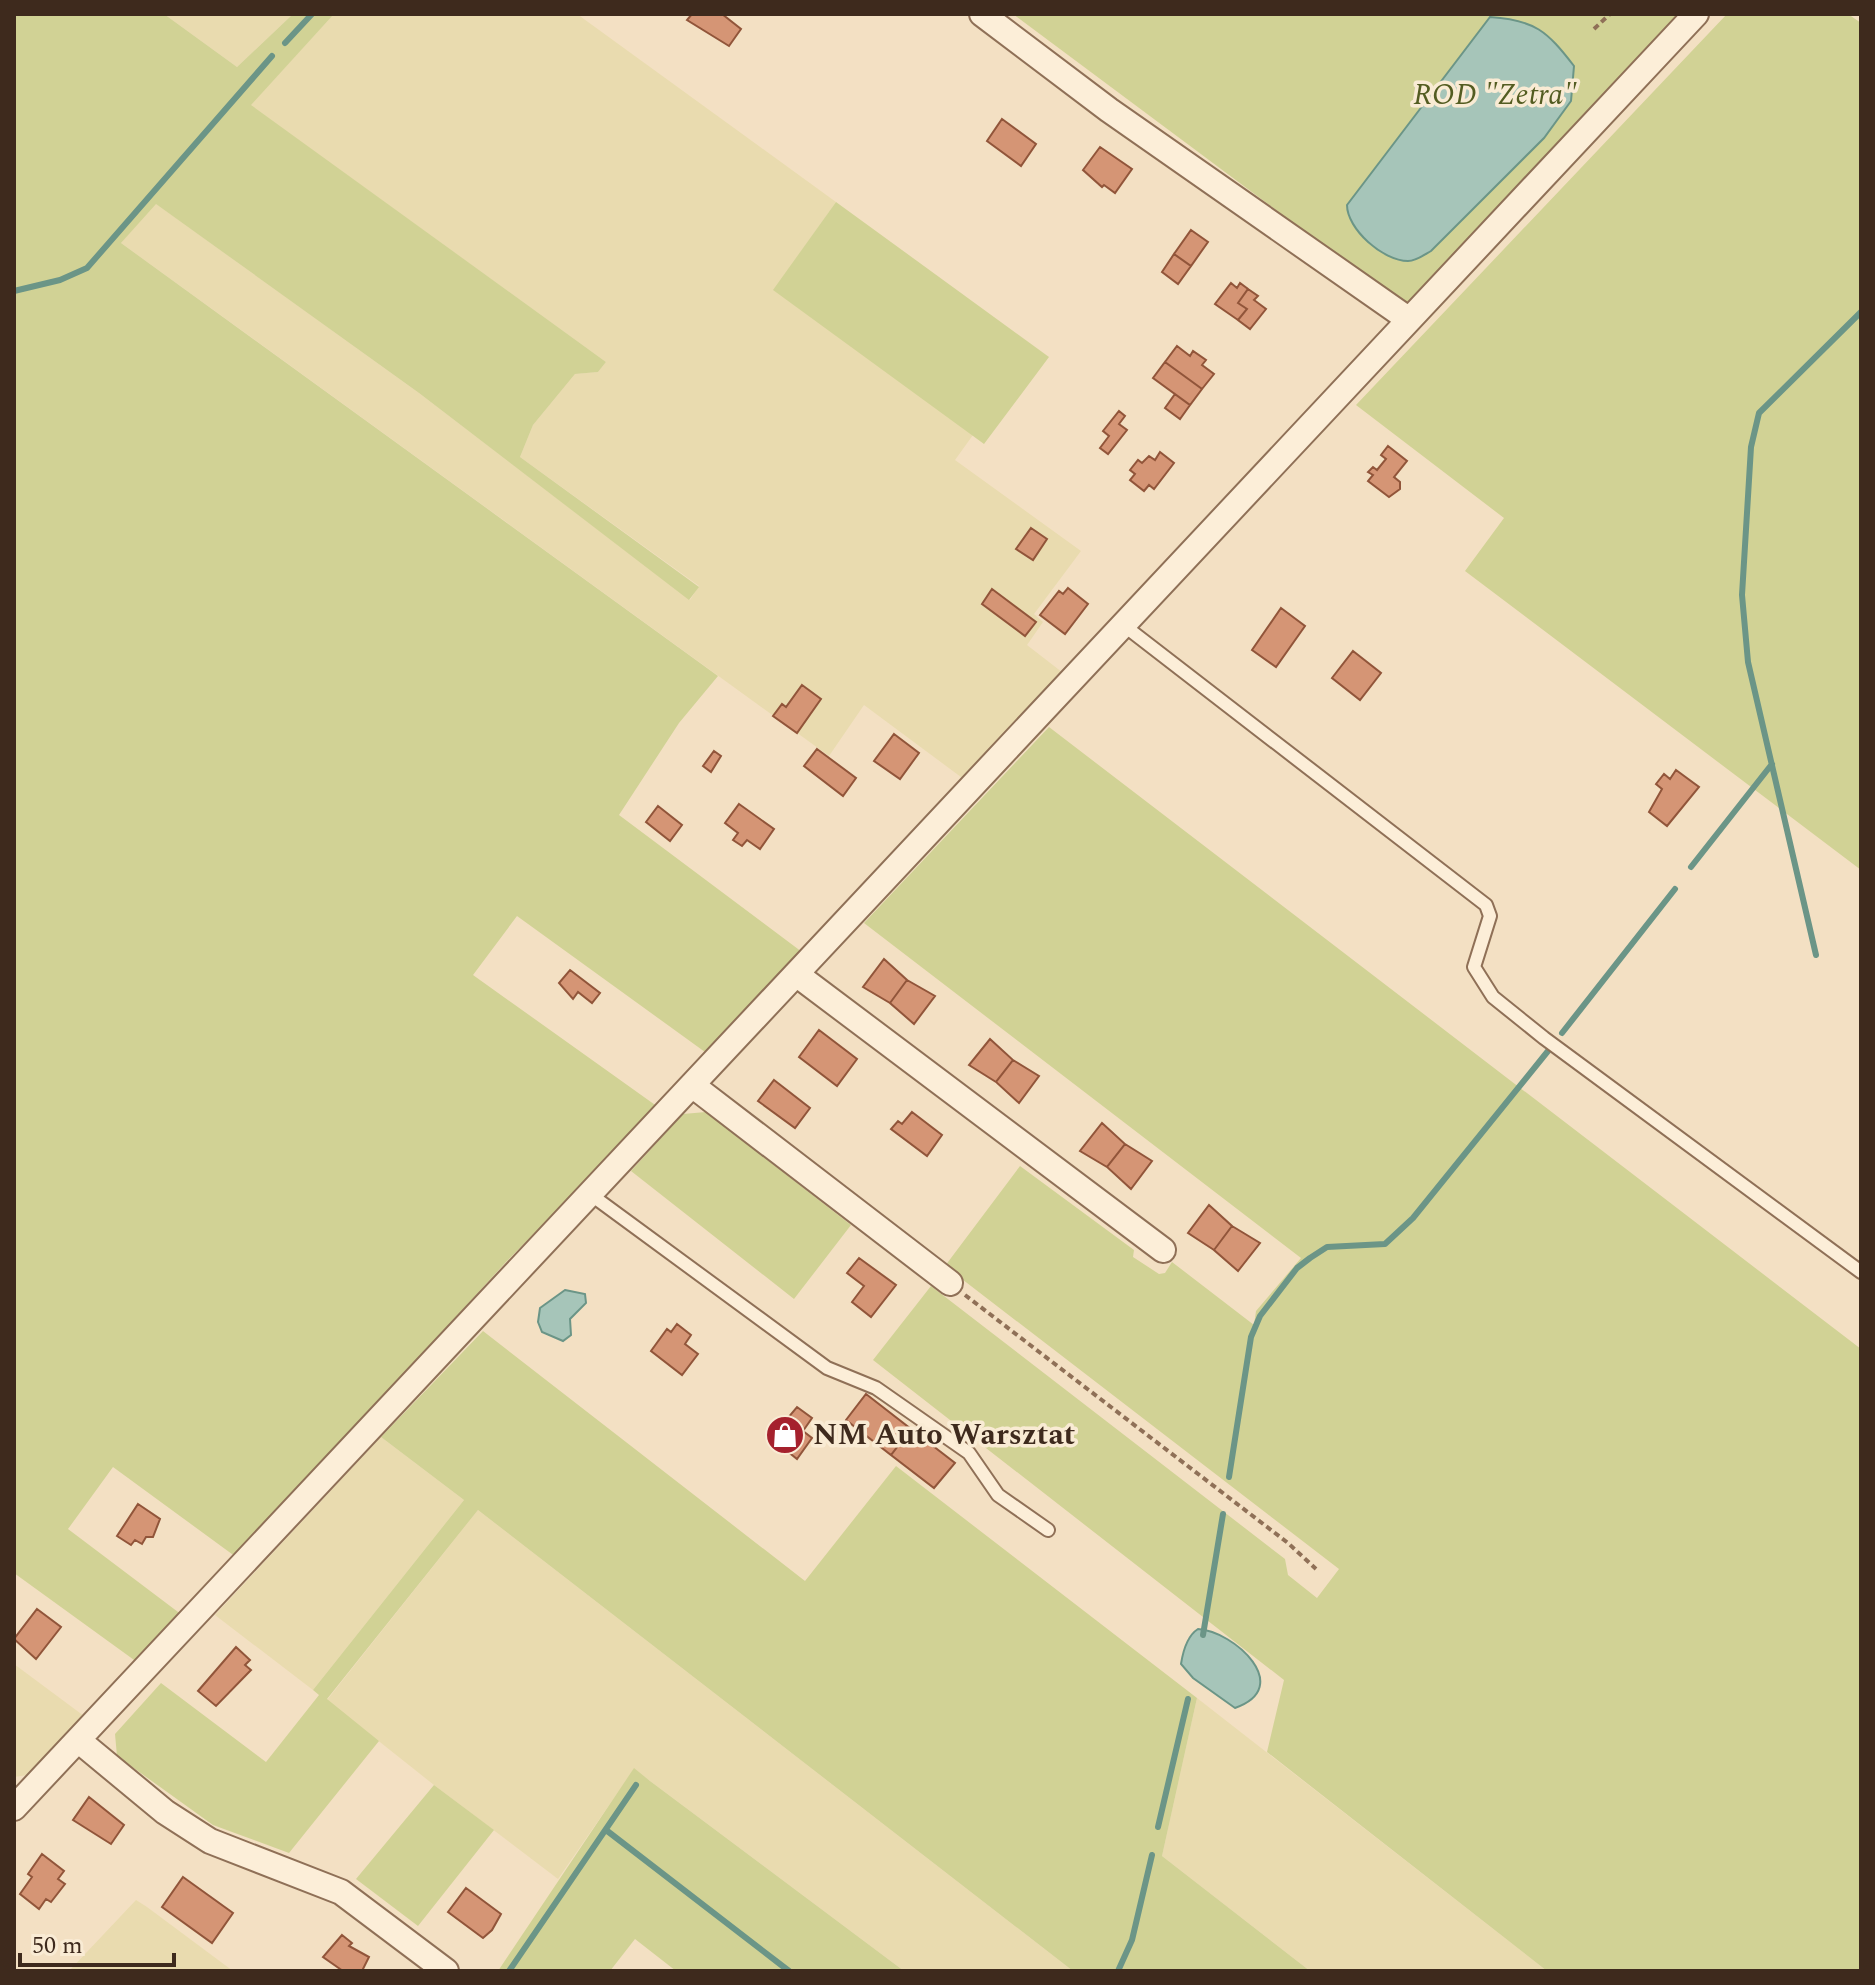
<svg xmlns="http://www.w3.org/2000/svg" width="1875" height="1985" font-family="Spectral,serif">
<rect width="100%" height="100%" fill="#f3e0c3"/>
<!-- farmland -->
<path fill="#e9dbaf" d="M164 14H293L237 67Z
M334 14H577L836 202 774 290 973 435 955 460 1081 551 1034 614 1043 622 1027 645 1067 676 969 783 864 705 829 756 121 243 155 203 419 393 690 600 699 586 520 457 533 425 575 374 598 372 606 362 250 105Z
M381 1437 464 1500 313 1690 215 1615Z
M478 1510 1073 1971H904L634 1769 558 1879 434 1785 327 1700Z
M14 1664 84 1716 28 1775 14 1777Z
M1197 1698 1547 1971H1310L1162 1856Z
M136 1900 147 1907 233 1971H69Z"/>
<!-- green -->
<path fill="#d1d295" d="M14 14H164L237 67 293 14H334L251 105 606 362 598 372 575 374 533 425 520 457 699 587 689 600 419 393 156 204 121 243 718 676 679 723 619 815 802 952 705 1052 517 916 473 975 658 1107 506 1262 236 1557 113 1467 68 1529 182 1615 141 1665 14 1573Z
M1013 14H1680L1406 307Z
M1727 14H1848L1861 23V870L1465 571 1504 518 1356 405Z
M836 202 1049 357 984 444 773 290Z
M1049 727 1861 1349V1971H1547L1267 1752 1284 1680 873 1360 931 1286 1285 1559 1288 1575 1317 1598 1339 1569 945 1266 1020 1166 1134 1250 1133 1257 1159 1274 1165 1273 1172 1262 1254 1325 1256 1311 1301 1258 864 923Z
M706 1112 851 1225 794 1299 631 1171 683 1114Z
M483 1331 805 1581 896 1466 1197 1698 1162 1856 1310 1971H1073L478 1510 327 1699 379 1741 289 1853 213 1825 117 1756 115 1734 161 1683 266 1762 319 1695 313 1690 464 1500 381 1437Z
M634 1768 650 1781 904 1971H676L635 1939 610 1971H498Z
M434 1785 494 1830 418 1926 356 1879Z"/>
<!-- water -->
<path fill="#a6c5b9" stroke="#6b9587" stroke-width="2" d="M1490 17C1535 20 1547 31 1574 66L1571 101 1544 138 1431 251C1424 255 1416 261 1408 261 1383 261 1347 229 1347 205Z
M565 1290 585 1294 586 1303 570 1319 571 1335 563 1341 542 1332 538 1322 540 1308Z
M1198 1629C1234 1631 1295 1687 1235 1708L1193 1678 1181 1664C1183 1651 1187 1636 1198 1629Z"/>
<g fill="none" stroke-linecap="round" stroke-linejoin="round">
<!-- stream -->
<path stroke="#6b9587" stroke-width="6" d="M285 43 312 14
M14 291 60 280 87 268 272 56
M1691 867 1772 764
M1816 955 1748 662 1742 595 1751 447 1759 413 1861 312
M1562 1033 1675 889
M1229 1477 1251 1337 1260 1316 1297 1268 1310 1258 1327 1247 1385 1244 1413 1218 1548 1051
M1203 1635 1223 1514
M1158 1827 1188 1699
M606 1830 789 1971
M509 1971 636 1785
M1118 1971 1132 1940 1152 1855"/>
</g>
<!-- building -->
<path fill="#d59575" stroke="#91553a" stroke-width="2" d="M692 14H722L741 29 729 46 687 20Z
M1002 119 1036 144 1021 166 987 141Z
M1100 147 1132 169 1115 193 1104 185 1102 187 1083 170Z
M1191 230 1208 242 1191 266 1174 254Z
M1174 254 1191 266 1178 284 1162 272Z
M1231 283 1237 288 1240 283 1248 289 1238 303 1247 309 1238 320 1215 304Z
M1248 289 1258 296 1254 300 1266 309 1250 329 1238 320 1247 309 1238 303Z
M1177 346 1190 356 1193 351 1206 360 1202 365 1214 374 1202 389 1165 362Z
M1165 362 1202 389 1190 405 1153 378Z
M1175 394 1190 405 1180 419 1165 408Z
M1119 411 1125 416 1119 424 1127 430 1108 454 1100 448 1109 436 1103 431Z
M1388 446 1407 461 1394 477 1400 482V489L1389 497 1368 481 1373 475 1368 472 1373 467 1377 470 1386 459 1381 455Z
M1160 452 1174 463 1154 489 1149 485 1144 491 1130 480 1135 474 1130 470 1138 460 1142 463 1149 456 1155 460Z
M1031 528 1047 539 1033 560 1016 549Z
M1068 588 1088 604 1065 634 1040 615 1059 591 1063 594Z
M992 589 1036 622 1025 636 982 604Z
M1281 608 1305 626 1276 667 1252 650Z
M1353 651 1381 673 1360 700 1332 678Z
M802 685 821 699 797 733 773 716 782 704 786 707Z
M894 734 919 753 900 779 874 761Z
M817 749 856 778 843 796 804 766Z
M714 751 721 756 711 772 703 766Z
M1676 770 1699 787 1667 826 1649 812 1662 789 1656 784 1664 774 1670 779Z
M739 804 774 829 760 849 747 840 742 846 733 840 738 833 725 823Z
M658 806 682 825 670 841 646 822Z
M884 959 907 980 890 1003 863 987Z
M570 970 600 993 592 1003 578 992 573 999 559 983Z
M907 980 935 996 914 1024 890 1003Z
M819 1030 857 1059 837 1086 799 1057Z
M990 1039 1013 1060 996 1082 969 1065Z
M1013 1060 1039 1076 1019 1103 996 1082Z
M774 1080 810 1108 795 1128 758 1101Z
M912 1112 942 1135 927 1156 891 1129 898 1121 902 1124Z
M1102 1123 1125 1144 1107 1167 1080 1151Z
M1125 1144 1152 1161 1131 1189 1107 1167Z
M1209 1205 1232 1226 1214 1250 1188 1233Z
M1232 1226 1260 1243 1238 1271 1214 1250Z
M859 1258 896 1285 871 1317 852 1302 864 1286 847 1273Z
M677 1324 691 1335 685 1344 698 1354 682 1375 651 1351 667 1329 671 1332Z
M866 1394 911 1429 891 1455 846 1420Z
M797 1407 812 1418 803 1431 812 1438 797 1459 771 1438Z
M911 1429 955 1463 934 1488 891 1455Z
M138 1504 160 1519 153 1537H146L142 1544 135 1540 131 1545 117 1536Z
M37 1609 61 1627 36 1659 14 1639Z
M236 1647 250 1660 245 1665 251 1670 216 1706 198 1691Z
M89 1797 124 1825 111 1844 73 1820Z
M42 1854 64 1871 58 1879 65 1884 51 1902 46 1899 39 1909 20 1894 32 1877 28 1874Z
M183 1877 233 1913 212 1943 162 1907Z
M466 1888 501 1914 492 1930 483 1938 448 1912Z
M342 1935 352 1943 349 1946 369 1957 362 1971H343L323 1957Z"/>
<g fill="none" stroke-linecap="round" stroke-linejoin="round">
<defs>
<path id="service" d="M1122 624 1486 905 1490 916 1474 967 1493 997 1544 1038 1861 1272
M590 1194 827 1368 876 1388 969 1453 998 1495 1048 1530"/>
<path id="minor" d="M982 14 1109 110 1408 319
M796 974 1163 1250
M692 1085 950 1283
M78 1740 165 1812 210 1841 341 1892 446 1971
M14 1808 1696 14"/>
</defs>
<!-- service casing -->
<use href="#service" stroke="#8f7057" stroke-width="16"/>
<!-- minor casing -->
<use href="#minor" stroke="#8f7057" stroke-width="28"/>
<!-- path -->
<path stroke="#8f7057" stroke-width="4" stroke-dasharray="6 4" stroke-linecap="butt" d="M1594 29 1610 14
M965 1295 1288 1543 1316 1569"/>
<!-- service -->
<use href="#service" stroke="#fceed8" stroke-width="12"/>
<!-- minor -->
<use href="#minor" stroke="#fceed8" stroke-width="24"/>
</g>
<!-- icons -->
<defs>
<symbol id="shop-disc" viewBox="-11 -11 22 22"><circle r="9.5" fill="#a5212d" stroke="#f9ebd4"/><path d="M-5-2.5h2.3a2.7 3.5 0 0 1 5.4 0H5L5.5 6h-11ZM-1.5-2.5h3a1.5 2.3 0 0 0-3 0Z" fill="#fff"/></symbol>
</defs>
<g fill-rule="evenodd">
<use href="#shop-disc" x="763" y="1413" width="44" height="44"/>
</g>
<g text-anchor="middle" dominant-baseline="central" stroke-width="7" stroke-linejoin="round" paint-order="stroke">
<!-- park labels -->
<g font-size="30" font-style="italic" fill="#535c21" stroke="#f9ebd4">
<text x="1495" y="95">ROD "Zetra"</text>
</g>
<!-- poi labels -->
<g font-size="30" font-weight="bold" fill="#3e2a1d" stroke="#f9ebd4" text-anchor="start">
<text x="813" y="1435">NM Auto Warsztat</text>
</g>
</g>
<!-- border -->
<rect width="1875" height="1985" fill="none" stroke="#3e2a1d" stroke-width="32"/>
<!-- scale -->
<path d="M20 1953v12h154v-12" fill="none" stroke="#3e2a1d" stroke-width="4"/>
<text x="32" y="1953" font-size="24" fill="#3e2a1d" stroke="#f9ebd4" stroke-width="6" paint-order="stroke">50 m</text>
</svg>
